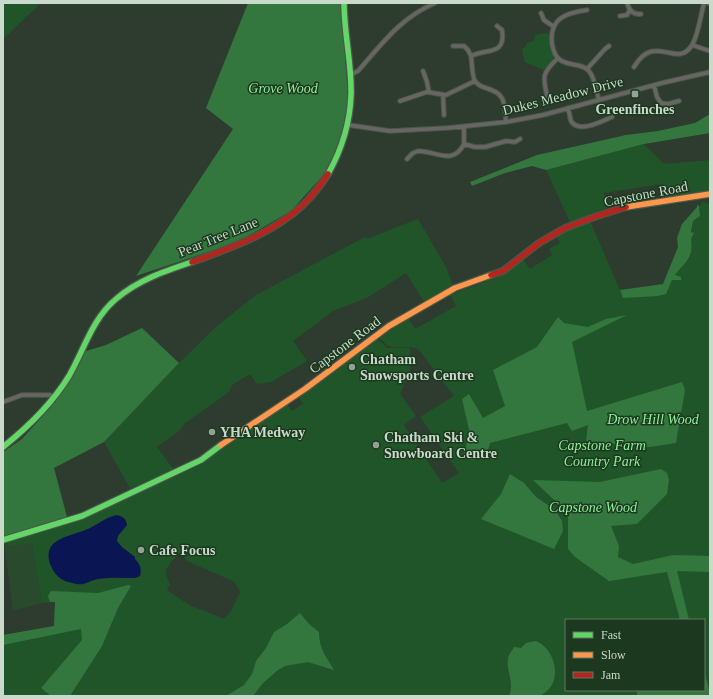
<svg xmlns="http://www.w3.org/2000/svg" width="713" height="699" font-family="'Times New Roman',serif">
<rect width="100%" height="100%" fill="#2d3c2e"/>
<!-- built -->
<path fill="#2a4a2d" d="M6 540 9 546 32 542 42 603 13 611 4 541Z"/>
<!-- green -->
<path fill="#205529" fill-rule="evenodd" d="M3 3H41L3 39Z
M547 33 550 36C550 39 554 58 553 59 552 63 546 67 544 70L525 62 522 49 526 46 527 43 534 41 535 35Z
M644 144 664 164 710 160V192L662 200 661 184 604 193 607 208 570 222 546 170Z
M703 202 710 204V696H3V635L54 626 55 602 42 603 32 543 9 546 6 540 124 499 196 467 287 404 292 411 303 404 299 398 376 337 387 348H410V370L400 394 416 416 404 425 442 483 459 473 420 417 454 396 419 350C409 344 397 351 387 345 383 342 380 338 377 335L407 317 415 329 456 306 450 295 496 278 523 259 530 269 552 255 549 249 560 243 556 235 590 221 623 297 658 296 690 257 692 248 691 239 694 233H691L693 221 700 216 699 206ZM181 552 187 561 235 582 240 592 231 611 224 619 189 605 167 590 170 584C169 581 167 578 166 574 165 567 176 556 181 552ZM566 620H704V690H566Z
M418 219 446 267 453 285 425 303 406 273 367 298 333 311 293 341 307 361 271 382 257 384 250 374 232 385 229 392 185 423 179 431 157 447 174 470 130 488 104 442 179 363 217 326 256 295 365 237 369 238Z"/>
<!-- forest -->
<path fill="#33773e" d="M248 3H342L343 30 348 95 347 116 341 144 328 170 291 211 246 237 220 248 136 276 233 129 206 108Z
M710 114V133L644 144 546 170 532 166 505 173 472 186 470 182 537 155 626 135 658 131 695 123Z
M697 205 699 206 700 216 693 221 691 232 694 233 691 239C694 258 686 261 675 275L681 277V280H672L666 294 658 296 623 298 620 290 663 284 678 247 677 238 682 224 697 207Z
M627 315 572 342 587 411 682 382 685 390 676 443 650 447 586 441 588 425 572 431 567 423 490 443 488 450 474 460H470L463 456 470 434 462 399 469 394 483 418 505 406 493 370 537 347 558 317 564 323 588 327 606 319Z
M142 328 179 363 104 442 54 468 67 517 3 537V452L22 439 56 401 83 352 106 345Z
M661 469 667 473 669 480 667 494 637 524 611 526 619 546 618 557 633 564 673 555 710 556V572L677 571 689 620H680L667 572 609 581 575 557 568 549V513L533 480 600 482Z
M510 474 524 483 536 497 555 510 562 521 563 531 554 549 481 519 501 494Z
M128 585 131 586 118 608 102 646 70 696H51L41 688 82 640 81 629 3 645V635L54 626 55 602H50L48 596 51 591 98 593Z
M300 613 309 624 319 632C319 649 326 656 334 670L308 662 285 666 278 670 263 683 253 696H226L244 685 252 674 256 661 266 648 274 632 287 624Z
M536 641C553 648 561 673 550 688 547 691 543 694 540 696H509C515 682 506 672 508 659 508 655 512 651 514 647L521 648 526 643Z
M704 671 710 692V696H637V690H704Z"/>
<!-- water -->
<path fill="#0a1653" d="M117 515C124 517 126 519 127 525L118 536 117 541 122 547 135 557V559C140 564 142 569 140 576L135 578C123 578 110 577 98 579 88 581 84 587 72 583 62 581 55 576 51 566 40 537 72 537 90 528 100 523 106 517 117 515Z"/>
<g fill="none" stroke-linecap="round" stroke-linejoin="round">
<defs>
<path id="street" d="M627 3C629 10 633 15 641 14
M708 3 710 4
M587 10C566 13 549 18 552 44 553 48 554 55 558 58 566 67 581 62 589 71 595 78 596 91 599 100
M541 13 544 20 554 27
M620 16 627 15 630 10
M497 26 502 30C506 56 487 48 471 56 472 62 472 77 475 81 478 85 482 87 486 88 507 94 504 104 506 122
M692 45 710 51
M453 46H464L468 50 471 56
M634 67C655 31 677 70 692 45 698 36 701 14 704 3
M587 69 605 49 609 46
M423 71 427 82 429 92
M350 75 358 71C382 44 400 18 435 3
M654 85 657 97 661 103 668 104 679 101
M443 95 444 115
M400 101 427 92 446 95 475 81
M548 101C544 78 539 76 558 58
M568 108C569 112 570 117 571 121 579 134 602 121 612 117
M348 125 390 131 447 128 506 122 543 115 662 83 710 72
M464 127V144L475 147H485L506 141 515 142 520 139
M407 159 413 153 418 151C436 151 453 166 464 144
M3 402 22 395H50L55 397"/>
<path id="fast" d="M328 174C342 149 350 123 351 95 352 64 344 34 344 3
M3 447C28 427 52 404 69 376 84 350 92 319 116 299 138 280 165 271 192 262
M3 540 82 516 201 460 221 445"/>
<path id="slow" d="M626 207 710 194
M221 445 305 389 389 326 455 288 491 275"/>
<path id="jam" d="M192 262C231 248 273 233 303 205 313 195 321 185 328 174
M491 275 503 271 539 243 565 228 597 216 626 207"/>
</defs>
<!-- street casing -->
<use href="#street" stroke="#4b574b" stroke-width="5.5"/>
<!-- fast casing -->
<use href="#fast" stroke="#4b574b" stroke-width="8"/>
<!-- slow casing -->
<use href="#slow" stroke="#4b574b" stroke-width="8"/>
<!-- jam casing -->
<use href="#jam" stroke="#4b574b" stroke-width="8"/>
<!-- street -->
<use href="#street" stroke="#686663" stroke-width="3.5"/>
<!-- fast -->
<use href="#fast" stroke="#63d668" stroke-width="5.5"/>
<!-- slow -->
<use href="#slow" stroke="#ff974d" stroke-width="5.5"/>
<!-- jam -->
<use href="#jam" stroke="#b3261e" stroke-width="5.5"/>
</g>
<!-- markers -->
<g fill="#92a293" stroke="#1c381f" stroke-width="1.5">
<rect x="631" y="90" width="8" height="8" rx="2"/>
<circle cx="352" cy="367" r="4"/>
<circle cx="212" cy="432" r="4"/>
<circle cx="376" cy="445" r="4"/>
<circle cx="141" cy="550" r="4"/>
</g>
<g text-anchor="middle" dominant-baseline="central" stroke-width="3" stroke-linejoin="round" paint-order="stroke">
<!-- park labels -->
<g font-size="14" font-style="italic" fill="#8ef199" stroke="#1c381f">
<text x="283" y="88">Grove Wood</text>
<text x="653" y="419">Drow Hill Wood</text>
<text x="602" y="445">Capstone Farm<tspan x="602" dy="16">Country Park</tspan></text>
<text x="593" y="507">Capstone Wood</text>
</g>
<!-- street labels -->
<g font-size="14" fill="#c9d9ca" stroke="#1c381f">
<text transform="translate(563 96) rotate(-14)">Dukes Meadow Drive</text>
<text transform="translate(646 194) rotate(-11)">Capstone Road</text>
<text transform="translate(218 237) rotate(-22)">Pear Tree Lane</text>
<text transform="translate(345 345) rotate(-37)">Capstone Road</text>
</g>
<!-- poi labels -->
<g font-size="14" font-weight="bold" fill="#c9d9ca" stroke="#1c381f" text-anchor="start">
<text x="635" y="109" text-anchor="middle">Greenfinches</text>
<text x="360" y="359">Chatham<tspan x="360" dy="16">Snowsports Centre</tspan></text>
<text x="220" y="432">YHA Medway</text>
<text x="384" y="437">Chatham Ski &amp;<tspan x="384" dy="16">Snowboard Centre</tspan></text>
<text x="149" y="550">Cafe Focus</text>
</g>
</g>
<!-- border -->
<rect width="713" height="699" fill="none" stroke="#c9d9ca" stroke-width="8"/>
<!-- legend -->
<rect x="565" y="619" width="140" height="72" fill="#1c381f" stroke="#617863"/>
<rect x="573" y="632" width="20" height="6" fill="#63d668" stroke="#617863"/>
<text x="601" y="639" font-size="12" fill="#c9d9ca">Fast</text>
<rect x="573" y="652" width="20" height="6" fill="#ff974d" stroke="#617863"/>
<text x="601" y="659" font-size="12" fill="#c9d9ca">Slow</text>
<rect x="573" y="672" width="20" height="6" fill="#b3261e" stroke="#617863"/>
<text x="601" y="679" font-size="12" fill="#c9d9ca">Jam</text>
</svg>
